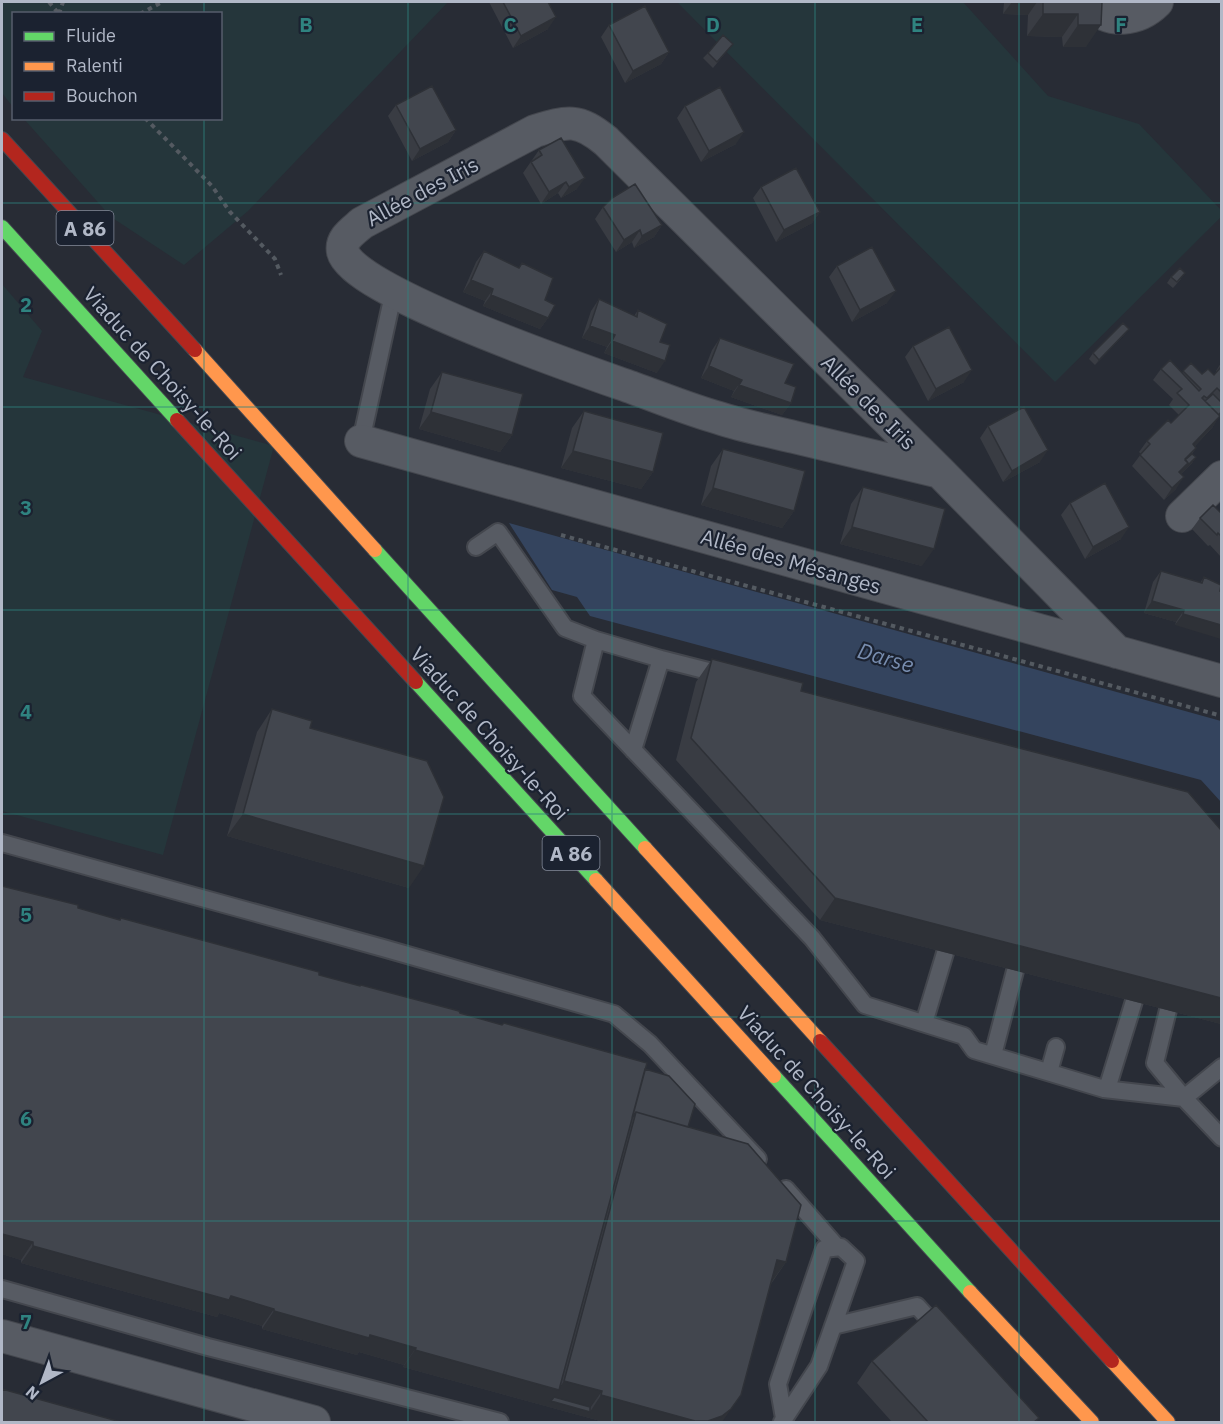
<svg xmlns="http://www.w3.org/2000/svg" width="1223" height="1424" font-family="'IBM Plex Sans',sans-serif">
<rect width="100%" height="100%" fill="#282c35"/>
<!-- green -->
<path fill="#25363b" d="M2 2H448L248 211 184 265 111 217 24 119 220 118V14H14L13 107 2 93Z
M677 2H963L1048 96 1139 124 1221 210V217L1055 382Z
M2 284 42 331 23 377 274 446 163 855 2 811Z"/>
<!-- water -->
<path fill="#34445e" d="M509 523 1221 721V802L1201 780 590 616 577 597 552 590Z"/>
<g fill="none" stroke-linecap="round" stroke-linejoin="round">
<defs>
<path id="lane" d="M361 441 391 304 397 293
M476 547 498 532 565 628 596 640 582 696 812 938 865 1005 964 1036 974 1050 1104 1089 1184 1098
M596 640 661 659 633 750
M661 659 724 675
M2 843 383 948 614 1014 650 1044 758 1159
M1168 1010 1155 1063 1184 1098
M924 1023 945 953
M993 1055 1015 971
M1222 1067 1184 1098 1222 1138
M1049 1072 1056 1047
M1107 1089 1134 1001
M786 1189 837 1247
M2 1289 208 1347 500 1422
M833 1326 917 1306 939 1330
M782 1422 819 1366 856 1261 841 1247 824 1249 778 1384 784 1418"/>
<path id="street" d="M1090 2C1107 26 1139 20 1157 2
M361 441 1222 681
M940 472C891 460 843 449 794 437 769 431 743 426 719 418 690 410 661 398 633 388 588 372 353 292 343 252 340 239 353 231 362 223L535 131C568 121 578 118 606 141L940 472 1117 652
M1182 516 1222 477
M2 1336 314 1422"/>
<path id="fast" d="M2 227 177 420
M375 550 645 848
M416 682 596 880
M774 1076 970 1292"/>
<path id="slow" d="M195 350 375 550
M645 848 820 1041
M596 880 774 1076
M970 1292 1092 1422
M1112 1361 1168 1422"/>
<path id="jam" d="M2 139 195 350
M177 420 416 682
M820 1041 1112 1361"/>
</defs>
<!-- lane casing -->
<use href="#lane" stroke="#44474e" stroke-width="20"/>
<!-- street casing -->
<use href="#street" stroke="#44474e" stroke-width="34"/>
<!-- fast casing -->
<use href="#fast" stroke="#454851" stroke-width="16"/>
<!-- slow casing -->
<use href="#slow" stroke="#454851" stroke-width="16"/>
<!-- jam casing -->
<use href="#jam" stroke="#454851" stroke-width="16"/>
<!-- path -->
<path stroke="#545a61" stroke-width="4" stroke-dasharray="4.5 4.5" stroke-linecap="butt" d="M49 2 59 14
M59 14 63 2
M140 14 162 2
M145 118 212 186 230 212 275 259 281 275
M561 535 1222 716"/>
<!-- lane -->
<use href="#lane" stroke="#575b63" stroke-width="16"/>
<!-- street -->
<use href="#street" stroke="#575b63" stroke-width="32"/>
<!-- fast -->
<use href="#fast" stroke="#63d668" stroke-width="14"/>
<!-- slow -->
<use href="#slow" stroke="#ff974d" stroke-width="14"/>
<!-- jam -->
<use href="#jam" stroke="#b3261e" stroke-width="14"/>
</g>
<!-- wall -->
<path fill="#393c43" d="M489 2H548V29L513 48Z
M970 2H1102L1086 47H1063L1062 37 1027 36 1028 15 1003 14 1004 3Z
M609 25 669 52 661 64 625 83 601 37Z
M733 44 713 68 703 58 708 53Z
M396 105 456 130 448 142 412 161 388 116Z
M685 106 736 144 701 162 677 118Z
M539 150 577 189 561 198 558 193 541 204 523 173Z
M761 187 820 212 812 223 776 242 753 198Z
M603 207 662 225 654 237 634 248 632 242 616 252 595 219Z
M484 251 519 268 522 263 545 300 548 318 540 329 483 306 485 301 463 292 476 262Z
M837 266 887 303 852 322 829 277Z
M1171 277 1181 279 1173 288 1167 283Z
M599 299 634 316 638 310 660 342 657 373 604 353 607 347 582 338 591 311Z
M1125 334 1095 365 1089 359 1093 353Z
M720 338 785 383 791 403 782 415 731 397 734 391 701 378 712 350Z
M913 346 964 382 928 401 905 357Z
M1191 363 1202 374 1214 375 1217 372 1216 371 1221 363V413L1212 428 1195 446 1196 448 1192 454 1196 457 1192 463 1181 474 1176 489 1164 500 1132 466 1141 454 1139 452 1147 441 1171 423 1179 415 1169 405 1173 399 1153 380 1161 369 1182 373Z
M442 372 512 435 500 452 419 429 430 389Z
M584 411 653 472 641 489 561 468 572 428Z
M988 426 1040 462 1003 482 980 438Z
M723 449 794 511 782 528 701 505 711 466Z
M863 487 922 566 840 544 851 504Z
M1070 503 1121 539 1085 559 1061 515Z
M1221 513V557L1210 545 1208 546 1192 529 1200 518Z
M1161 571 1200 583 1204 577 1221 585 1175 625 1176 622 1144 613 1153 582Z
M712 659 801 691 1221 830V1024L820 920 676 760 696 682Z
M272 709 310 728 409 888 227 836 257 732Z
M2 886 120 920 121 918 319 975 460 1013 645 1069 688 1127 786 1262 771 1284 604 1422 403 1367 404 1365 359 1352 357 1355 262 1329V1326L219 1313 217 1317 21 1263V1260L2 1254Z
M872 1361 1039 1418 1036 1422H892L857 1383Z"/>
<!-- shaded-wall -->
<path fill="#2e3137" d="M970 2H1005L1004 3Z
M1012 2H1037L1028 15 1003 14Z
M1043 14H1078L1062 37 1027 36Z
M556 17 548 29 513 48 521 36Z
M1078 25H1101L1086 47H1063Z
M669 52 661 64 625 83 633 71Z
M456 130 448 142 412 161 420 149Z
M744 132 736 144 701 162 709 151Z
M585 178 577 189 561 198 569 187Z
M566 182 558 193 541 204 549 192Z
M820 212 812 223 776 242 784 230Z
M662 225 654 237 634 248 642 236Z
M640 230 632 242 616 252 624 240Z
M471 280 493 289 485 301 463 292Z
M896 291 887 303 852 322 860 310Z
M491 295 548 318 540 329 483 306Z
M590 326 615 335 607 347 582 338Z
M1129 329 1125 334 1095 365 1099 360Z
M612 341 665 361 657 373 604 353Z
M709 366 742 380 734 391 701 378Z
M972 370 964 382 928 401 936 389Z
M739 385 791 403 782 415 731 397Z
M431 412 512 435 500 452 419 429Z
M1220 416 1212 428 1185 456 1193 444Z
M1048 450 1040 462 1003 482 1012 471Z
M573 451 653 472 641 489 561 468Z
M1196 457 1192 463 1171 484 1179 472Z
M1184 477 1176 489 1164 500 1172 488Z
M713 488 794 511 782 528 701 505Z
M852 527 934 549 922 566 840 544Z
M1129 527 1121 539 1085 559 1093 547Z
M1152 601 1184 610 1176 622 1144 613Z
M1183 614 1221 625V639L1175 625Z
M243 814 424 866 409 888 227 836Z
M835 898 1221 998V1024L820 920Z
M2 1234 33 1242 21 1260 2 1254Z
M33 1246 231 1296 274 1309 262 1326 219 1313 217 1317 21 1263Z
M777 1260 786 1262 770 1284Z
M274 1311 370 1335 416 1348 404 1365 359 1352 357 1355 262 1329Z
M415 1350 558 1390 564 1381 602 1391 588 1411 590 1412 601 1395H741L722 1422H604L403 1367Z"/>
<!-- building -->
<path fill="#42464e" stroke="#2e3137" stroke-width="1.5" d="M503 2H548L556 17 521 36Z
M1043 2H1102L1101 25H1078V14H1043Z
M645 6 669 52 633 71 609 25Z
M723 35 733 44 717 62 708 53Z
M432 86 456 130 420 149 396 105Z
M720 87 744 132 709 151 685 106Z
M561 138 585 178 569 187 566 182 549 192 531 162 542 155 539 150Z
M796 168 820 212 784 230 761 187Z
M635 184 662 225 642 236 640 230 624 240 603 207 612 198Z
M872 247 896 291 860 310 837 266Z
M484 251 519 268 522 263 553 278 545 300 555 305 548 318 491 295 493 289 471 280Z
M1180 268 1185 273 1177 282 1171 277Z
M599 299 637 317 638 310 667 324 660 342 670 345 665 361 612 341 615 335 590 326Z
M1123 323 1129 329 1099 360 1093 353Z
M949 327 972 370 936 389 913 346Z
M720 338 794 364 785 383 796 387 791 403 739 385 742 380 709 366Z
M1170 360 1199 391 1201 389 1183 371 1191 363 1202 374 1208 369 1214 375 1221 367V392L1217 388 1207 398 1204 396 1202 398 1220 416 1193 444 1196 448 1185 459 1188 463 1179 472 1184 477 1172 488 1140 455 1150 444 1147 441 1168 420 1171 423 1189 405 1177 393 1182 389 1161 369Z
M442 372 523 394 512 435 431 412Z
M1213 394 1221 402V412L1219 415 1205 401Z
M1024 407 1048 450 1012 471 988 426Z
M584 411 663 433 653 472 573 451Z
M723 449 805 471 794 511 713 488Z
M1192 454 1196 457 1184 469 1188 463 1185 460Z
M1105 483 1129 527 1093 547 1070 503Z
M863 487 945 509 934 549 852 527Z
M1213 505 1221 513V536L1218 533 1217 535 1200 518Z
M1161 571 1202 583 1204 577 1221 585 1220 591H1221V625L1183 614 1184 610 1152 601Z
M712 659 803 683 801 691 1188 792 1221 830V998L835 898 691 738Z
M272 709 312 721 310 728 427 761 444 797 424 866 243 814Z
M2 886 78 905V908L120 920 121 918 319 972V975L360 986 361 985 459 1011 460 1013 502 1025 504 1023 647 1063 559 1390 415 1350 416 1348 370 1335 369 1338 274 1311V1309L231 1296 229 1300 33 1246V1242L2 1234Z
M645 1069 669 1076 695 1104 688 1127 636 1112 632 1118Z
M636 1112 748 1144 801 1205 786 1262 777 1260 741 1395 731 1409 722 1416 708 1421H695L601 1395 602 1391 564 1381Z
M936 1305 1039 1418 1034 1422H928L872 1361Z
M2 1389 121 1422H2Z
M554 1397 590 1407V1412L551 1401Z"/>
<!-- grid -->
<path fill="none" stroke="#2f8380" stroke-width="1.5" stroke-opacity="0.55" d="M204 2V14M408 2V1422M612 2V1422M815 2V1422M1019 2V1422M204 118V1422M2 203H1222M2 407H1222M2 610H1222M2 814H1222M2 1017H1222M2 1221H1222"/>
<g text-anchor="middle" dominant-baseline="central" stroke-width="4.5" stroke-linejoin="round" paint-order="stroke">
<!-- shield labels -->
<g fill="#1b2230" stroke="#848b9a" stroke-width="1.5">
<rect x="56.5" y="211" width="57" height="34" rx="4.5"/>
<rect x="542.5" y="836" width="57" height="34" rx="4.5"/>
</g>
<g font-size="20" font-weight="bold" fill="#b1b8c7">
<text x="85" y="228">A 86</text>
<text x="571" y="853">A 86</text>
</g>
<!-- street labels -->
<g font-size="21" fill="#b1b8c7" stroke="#1b2230">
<text transform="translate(422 191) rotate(-28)">Allée des Iris</text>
<text transform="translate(163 373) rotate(48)">Viaduc de Choisy-le-Roi</text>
<text transform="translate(869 402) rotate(45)">Allée des Iris</text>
<text transform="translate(791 561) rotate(16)">Allée des Mésanges</text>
<text transform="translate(490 733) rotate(48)">Viaduc de Choisy-le-Roi</text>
<text transform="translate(817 1092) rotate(48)">Viaduc de Choisy-le-Roi</text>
</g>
<!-- water labels -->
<g font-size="22" font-style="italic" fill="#788daf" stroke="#1b2230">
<text transform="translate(886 657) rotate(16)">Darse</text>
</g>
</g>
<g font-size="20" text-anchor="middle" font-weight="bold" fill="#2f8380" stroke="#1b2230" stroke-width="4.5" stroke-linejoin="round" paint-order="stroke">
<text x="306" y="32">B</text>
<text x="510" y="32">C</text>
<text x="713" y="32">D</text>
<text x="917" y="32">E</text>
<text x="1121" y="32">F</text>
<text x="26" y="312">2</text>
<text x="26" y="515">3</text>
<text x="26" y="719">4</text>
<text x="26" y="922">5</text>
<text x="26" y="1126">6</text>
<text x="26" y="1329">7</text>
</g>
<!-- border -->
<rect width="1223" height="1424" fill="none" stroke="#b1b8c7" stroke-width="6"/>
<!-- legend -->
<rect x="12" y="12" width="210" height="108" fill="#1b2230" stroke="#575e6c" stroke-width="1.5"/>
<rect x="24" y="32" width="30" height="9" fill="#63d668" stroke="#575e6c" stroke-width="1.5"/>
<text x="66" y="42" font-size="18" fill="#b1b8c7">Fluide</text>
<rect x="24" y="62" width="30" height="9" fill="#ff974d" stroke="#575e6c" stroke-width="1.5"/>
<text x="66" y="72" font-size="18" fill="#b1b8c7">Ralenti</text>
<rect x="24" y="92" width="30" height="9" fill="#b3261e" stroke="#575e6c" stroke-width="1.5"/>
<text x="66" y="102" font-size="18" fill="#b1b8c7">Bouchon</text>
<!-- north arrow -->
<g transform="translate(42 1382) rotate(221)" stroke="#1b2230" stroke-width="4.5" paint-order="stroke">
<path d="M0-4.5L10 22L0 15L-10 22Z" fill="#b1b8c7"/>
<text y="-9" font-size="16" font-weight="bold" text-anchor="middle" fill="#b1b8c7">N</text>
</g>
</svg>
